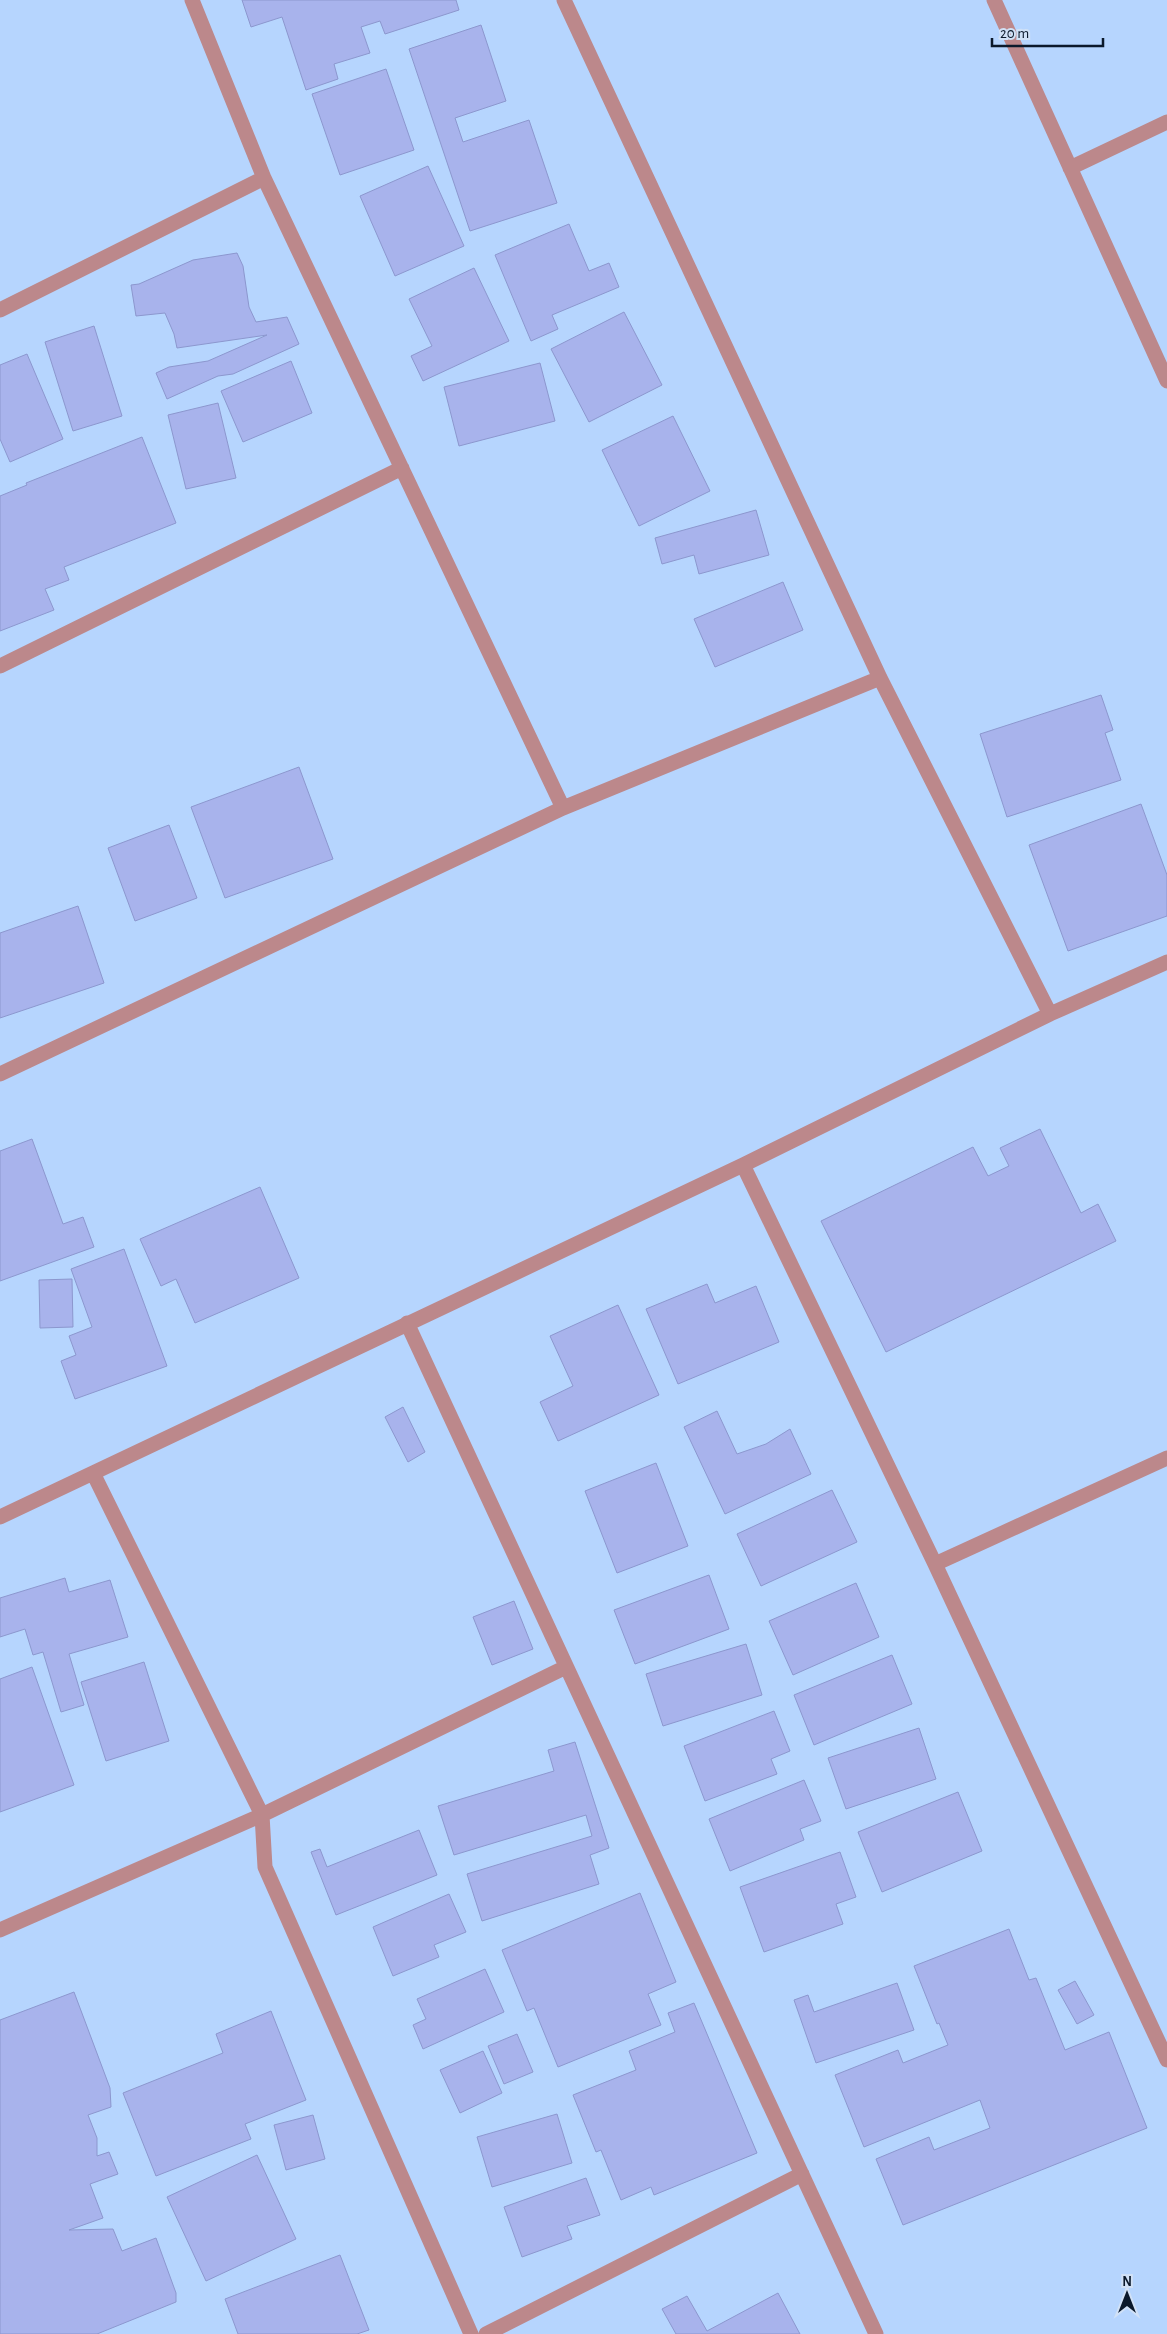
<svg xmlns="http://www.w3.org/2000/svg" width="1167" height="2334" font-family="'Alegreya Sans',sans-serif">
<rect width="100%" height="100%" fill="#b6d5fe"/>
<!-- building -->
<path fill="#a8b3ec" stroke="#8c97ce" d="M242 0H456L459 10 385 34 380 21 361 27 370 53 334 64 338 79 306 90 282 17 251 27Z
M481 25 506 101 455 118 463 142 529 120 557 203 470 231 409 49Z
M386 69 414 150 340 175 312 94Z
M428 166 464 246 395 276 360 196Z
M569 224 589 271 609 263 619 287 552 315 558 329 531 341 495 255Z
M237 253 243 266 249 307 256 322 287 317 299 344 233 374 218 376 167 399 156 373 169 367 208 361 267 335 177 348 174 334 165 313 136 316 131 285 139 284 193 260Z
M474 268 509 341 423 381 411 356 432 346 409 299Z
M624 312 662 385 589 422 551 349Z
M94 326 122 416 73 431 45 342Z
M27 354 63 439 10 462 0 439V365Z
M291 361 312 413 243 442 221 391Z
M540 363 555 421 459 446 444 387Z
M218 403 236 478 186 489 168 415Z
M673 416 710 491 639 526 602 450Z
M142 437 176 523 64 567 69 580 45 589 54 610 0 631V496L27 485 26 483Z
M756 510 769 555 699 574 694 555 662 564 655 538Z
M783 582 803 630 715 667 694 619Z
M1101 695 1113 730 1105 733 1121 780 1007 817 980 734Z
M299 767 333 859 225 898 191 807Z
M1141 804 1167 875V916L1068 951 1029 845Z
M169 825 197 898 135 921 108 848Z
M78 906 104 983 0 1018V933Z
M1040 1129 1081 1213 1098 1204 1116 1241 886 1352 821 1221 973 1147 988 1176 1009 1166 1000 1148Z
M32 1139 63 1224 83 1217 94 1247 0 1281V1151Z
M260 1187 299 1278 195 1323 176 1279 161 1286 140 1239Z
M124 1249 167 1366 75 1399 61 1361 76 1355 69 1336 92 1327 71 1269Z
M72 1279 73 1327 40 1328 39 1280Z
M707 1284 715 1303 756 1286 779 1342 678 1384 646 1309Z
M618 1305 659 1395 558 1441 540 1402 573 1386 550 1336Z
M403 1407 425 1452 408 1462 385 1417Z
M717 1411 737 1454 766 1444 790 1429 811 1474 725 1514 684 1427Z
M656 1463 688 1546 617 1573 585 1491Z
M832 1490 857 1542 761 1586 737 1534Z
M709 1575 729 1629 635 1664 614 1610Z
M65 1578 69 1592 110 1580 128 1637 69 1654 84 1705 61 1712 43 1652 33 1655 25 1629 0 1637V1598Z
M856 1583 879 1637 793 1675 769 1621Z
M514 1601 533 1649 492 1665 473 1617Z
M746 1644 762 1695 663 1726 646 1674Z
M892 1655 912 1704 814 1745 794 1695Z
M144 1662 169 1741 106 1761 81 1682Z
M32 1667 74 1785 0 1812V1679Z
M774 1711 790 1751 771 1759 777 1774 705 1801 684 1746Z
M919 1728 936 1779 846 1809 828 1758Z
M575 1742 609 1848 590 1855 599 1884 482 1921 467 1874 592 1836 586 1815 454 1855 438 1806 554 1771 548 1750Z
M804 1780 821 1821 800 1829 804 1840 730 1871 709 1819Z
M958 1792 982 1851 882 1892 858 1832Z
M419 1830 437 1875 336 1915 311 1852 320 1849 327 1867Z
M840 1852 856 1897 836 1904 843 1924 764 1952 740 1887Z
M640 1893 676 1982 648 1994 661 2025 558 2067 534 2008 527 2011 502 1950Z
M449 1894 466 1932 434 1945 439 1957 393 1976 373 1927Z
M1009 1929 1029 1980 1036 1978 1065 2050 1109 2032 1147 2128 903 2225 876 2159 929 2137 934 2150 990 2128 980 2100 864 2147 835 2075 898 2050 903 2063 948 2045 939 2023 937 2024 914 1966Z
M485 1969 504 2012 423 2049 413 2025 426 2019 417 1999Z
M1075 1981 1094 2015 1077 2024 1058 1990Z
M897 1983 914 2030 816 2063 794 2000 808 1995 814 2012Z
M74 1992 110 2088 111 2107 88 2115 97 2138V2156L109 2152 118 2174 90 2184 103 2218 69 2230 113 2229 122 2251 156 2238 176 2293V2302L97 2334H0V2020Z
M694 2003 757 2153 654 2195 651 2187 621 2200 601 2150 596 2152 573 2095 636 2070 629 2051 675 2032 668 2013Z
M271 2011 306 2100 245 2124 251 2139 156 2176 123 2093 223 2053 216 2034Z
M517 2034 533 2072 504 2084 488 2046Z
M483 2051 502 2093 460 2113 440 2070Z
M557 2114 572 2163 492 2187 477 2137Z
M313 2115 325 2159 286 2170 274 2125Z
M257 2155 296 2239 206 2281 167 2197Z
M586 2178 600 2215 567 2226 572 2239 522 2257 504 2207Z
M340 2255 369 2330 357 2334H238L225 2299Z
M778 2293 800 2334H676L662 2309 687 2296 707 2331Z"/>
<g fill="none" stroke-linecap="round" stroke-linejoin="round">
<!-- minor -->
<path stroke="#bc888b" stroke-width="15" d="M564 0 880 678 1050 1014
M994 0 1167 381
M1070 168 1167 122
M0 310 264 178 192 0
M0 666 402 468
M563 808 880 678
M0 1074 563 808 264 178
M743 1165 935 1564 1167 2060
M407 1323 876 2334
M0 1517 743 1165 1050 1014 1167 962
M935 1564 1167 1458
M0 1930 262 1815 93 1473
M471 2334 265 1867 262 1815 566 1667
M486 2334 802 2174"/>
</g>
<!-- north arrow -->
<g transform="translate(1127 2294)" stroke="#d1e1f6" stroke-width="4" paint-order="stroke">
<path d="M0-4L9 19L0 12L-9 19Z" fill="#0b192b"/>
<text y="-8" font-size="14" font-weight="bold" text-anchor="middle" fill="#0b192b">N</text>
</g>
<!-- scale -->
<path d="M992 38v8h111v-8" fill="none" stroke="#0b192b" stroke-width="2.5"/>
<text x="1000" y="38" font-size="15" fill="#0b192b" stroke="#d1e1f6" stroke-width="4" paint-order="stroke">20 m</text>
</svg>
